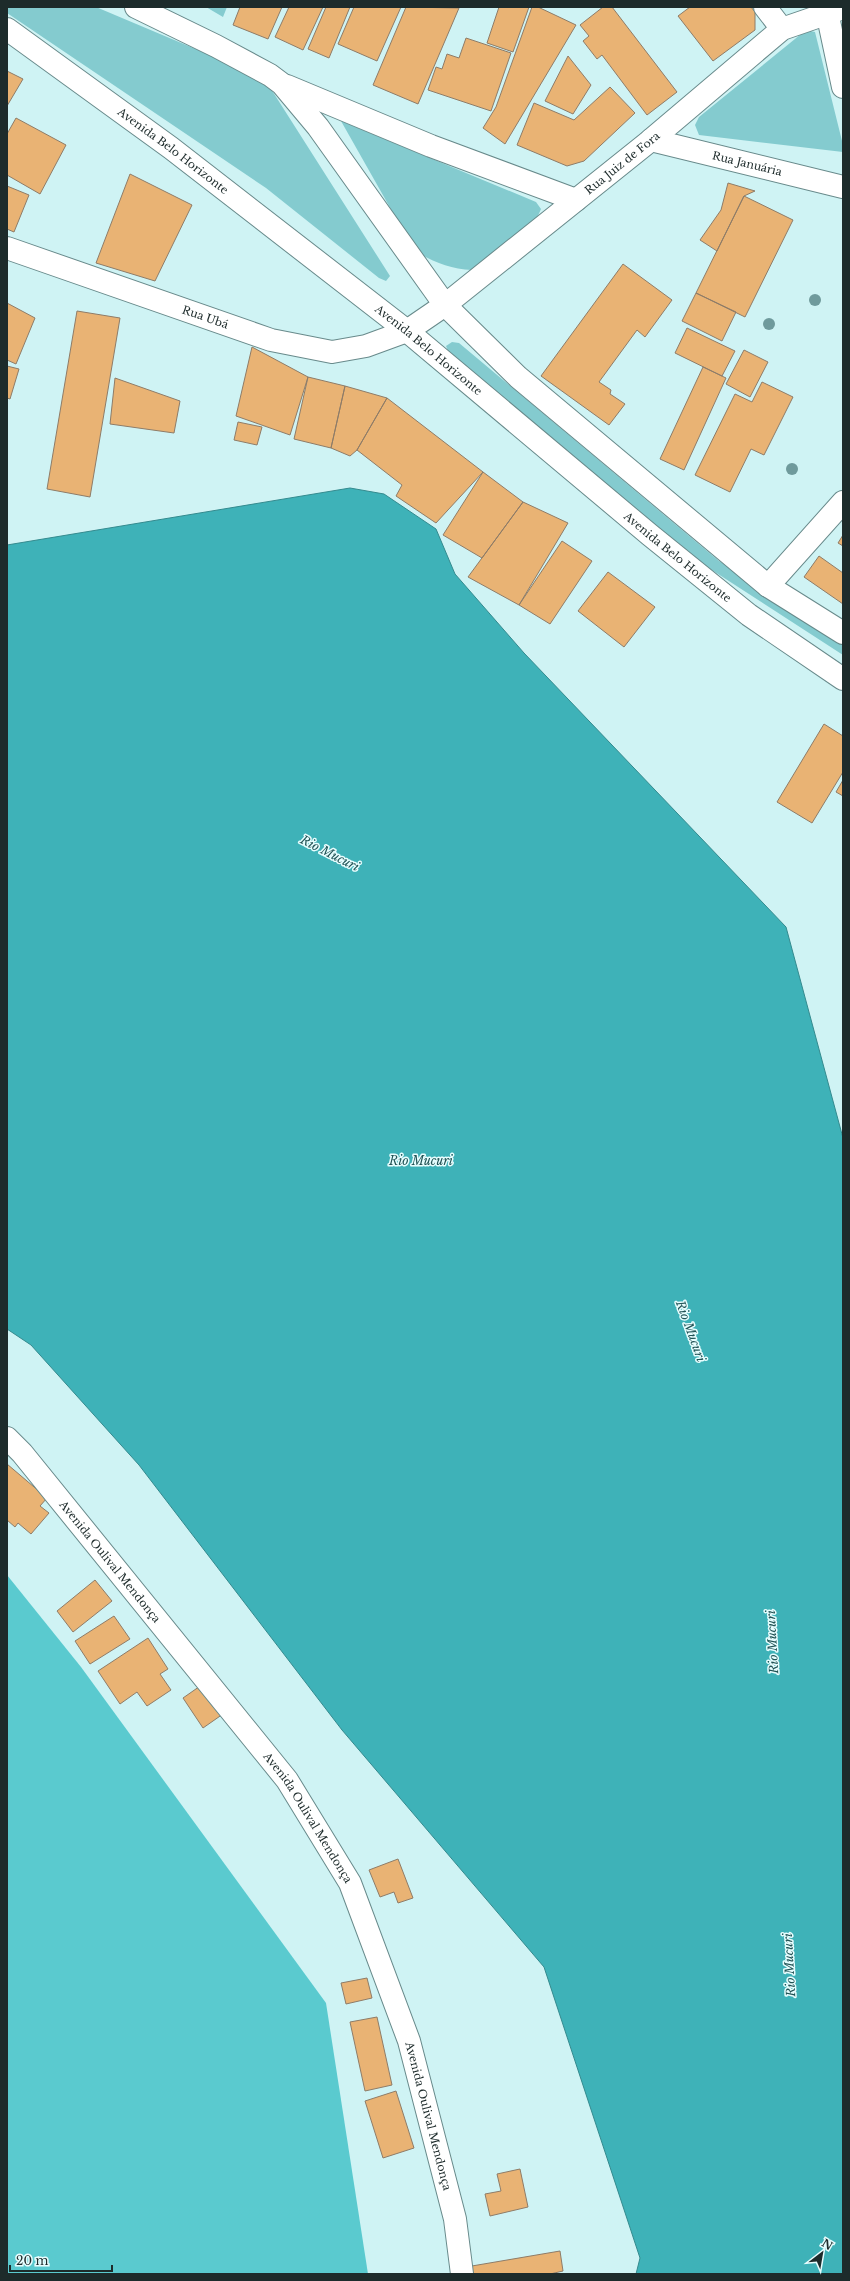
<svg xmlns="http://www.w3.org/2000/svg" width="850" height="2281" font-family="'Libre Baskerville',serif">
<rect width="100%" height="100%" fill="#cff3f4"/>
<!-- green -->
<path fill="#84cbcf" d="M7 7H96L264 78 390 276 386 281 379 278 266 188 7 13Z
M206 7H227L223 17Z
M806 30 815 32 843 145V152L699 135 695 125 699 117Z
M341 121 536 202 541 209 537 218 472 270C450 269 433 262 414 250Z
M452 342 459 343 719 561 843 641V655L701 563 449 353 446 346Z"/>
<!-- forest -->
<path fill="#5acacf" d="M7 1575 81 1667 326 2003 368 2274H7Z"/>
<!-- water -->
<path fill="#3eb2b8" stroke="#348a8e" d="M350 488 384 494 436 529 455 574 524 653 786 927 843 1138V2274H636L640 2258 544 1967 342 1730 139 1465 31 1345 7 1329V545Z"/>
<!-- building -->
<path fill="#e9b374" stroke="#8e7c68" d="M240 7H282L268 39 233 25Z
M289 7H323L303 50 275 37Z
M326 7H350L329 58 308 49Z
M354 7H401L377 61 338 44Z
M406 7 459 8 418 104 373 85Z
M499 7H529L513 52 487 43Z
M532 7H538L576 25 505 144 483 128 496 107Z
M603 7H612L677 92 647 115 602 55 597 59 583 41 589 36 580 25Z
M690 7H751L755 12V30L713 61 678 16Z
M466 38 511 53 491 111 428 90 436 67 442 69 447 54 459 58Z
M568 56 591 85 573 114 545 101Z
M7 71 23 79 7 106Z
M610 87 635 113 584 161 567 166 517 145 534 103 574 120Z
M16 118 66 145 40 194 7 175V134Z
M130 174 192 205 155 281 96 263Z
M728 183 755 191 744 196 717 251 700 240 721 210Z
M7 186 29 195 14 232 7 229Z
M744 196 793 220 745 317 696 293Z
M623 264 672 300 645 337 637 330 599 382 611 390 610 394 625 404 609 425 541 376Z
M696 293 736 312 722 341 682 321Z
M7 303 35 318 16 364 7 360Z
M77 311 120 318 90 497 47 489Z
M687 328 735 351 722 376 675 353Z
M252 347 308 377 290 435 236 416Z
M744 350 768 362 750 397 726 384Z
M7 366 19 369 10 399 7 398Z
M703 367 726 378 684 470 660 459Z
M308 377 345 386 331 448 294 439Z
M115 378 180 401 174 433 110 424Z
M762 382 793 397 764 455 751 449 730 492 695 475 735 394 752 402Z
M345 386 387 398 357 450 350 456 331 448Z
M387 398 483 472 436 523 396 496 402 485 357 450Z
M238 422 262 427 257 445 234 440Z
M483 472 523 502 482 558 443 535Z
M523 502 568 523 519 605 468 577Z
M843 535V546L838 543Z
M562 541 592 561 550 624 519 605Z
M819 556 843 573V604L804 577Z
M608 572 655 607 624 647 578 611Z
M824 724 843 736V772L812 823 777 802Z
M843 780V796L836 792Z
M7 1464 47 1498 40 1506 49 1513 31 1534 18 1523 15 1527 7 1520Z
M95 1580 112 1601 73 1632 57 1611Z
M114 1616 130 1639 90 1664 75 1641Z
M148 1638 168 1669 160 1674 171 1690 147 1706 137 1692 120 1704 98 1671Z
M203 1684 223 1714 203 1728 183 1698Z
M398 1859 413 1898 398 1903 394 1892 380 1897 369 1870Z
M367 1978 372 1998 346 2004 341 1983Z
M377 2017 392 2085 365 2091 350 2022Z
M396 2091 414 2148 383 2158 365 2101Z
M520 2169 528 2207 490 2216 485 2194 501 2191 497 2174Z
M560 2251 563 2271 550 2274H467L466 2267Z"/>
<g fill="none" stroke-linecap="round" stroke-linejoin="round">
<defs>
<g id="minor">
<path d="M136 7 216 46 270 75 282 84 318 127 445 305 518 377 768 586 843 633"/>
<path d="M765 7 782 29"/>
<path d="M827 12 843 87"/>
<path id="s1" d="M7 29 171 148 407 331 650 535 749 615 843 679"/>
<path d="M287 86 431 146 576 200"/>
<path id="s2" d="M651 140 843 187"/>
<path id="s3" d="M7 248 271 340 332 352 366 346 407 331 445 305 651 140 782 29 843 8"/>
<path d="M768 586 843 502"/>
<path id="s4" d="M7 1438 22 1453 287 1780 350 1883 409 2041 455 2219 462 2274"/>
</g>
</defs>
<!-- minor casing -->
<use href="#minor" stroke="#688a8b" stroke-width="24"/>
<!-- minor -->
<use href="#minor" stroke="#fff" stroke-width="22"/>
</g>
<!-- trees -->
<g fill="#6f9a9c">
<circle cx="815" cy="300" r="6"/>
<circle cx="769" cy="324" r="6"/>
<circle cx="792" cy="469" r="6"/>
</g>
<g text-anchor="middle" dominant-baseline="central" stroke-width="3" stroke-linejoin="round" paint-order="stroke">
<!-- street labels -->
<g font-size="11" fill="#1d2b2b" stroke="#e7fdfe">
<text stroke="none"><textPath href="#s1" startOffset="206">Avenida Belo Horizonte</textPath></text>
<text stroke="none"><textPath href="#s3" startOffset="693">Rua Juiz de Fora</textPath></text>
<text stroke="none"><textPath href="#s2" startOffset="99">Rua Januária</textPath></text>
<text stroke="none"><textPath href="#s3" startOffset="210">Rua Ubá</textPath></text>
<text stroke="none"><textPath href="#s1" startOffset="530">Avenida Belo Horizonte</textPath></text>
<text stroke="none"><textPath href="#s1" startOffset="854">Avenida Belo Horizonte</textPath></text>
<text stroke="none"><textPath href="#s4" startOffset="161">Avenida Oulival Mendonça</textPath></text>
<text stroke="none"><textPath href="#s4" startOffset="485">Avenida Oulival Mendonça</textPath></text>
<text stroke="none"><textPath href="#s4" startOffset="809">Avenida Oulival Mendonça</textPath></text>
</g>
<!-- water labels -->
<g font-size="12" font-style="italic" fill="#215355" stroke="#e7fdfe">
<text transform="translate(330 853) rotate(27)">Rio Mucuri</text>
<text x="421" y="1160">Rio Mucuri</text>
<text transform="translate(691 1331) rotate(70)">Rio Mucuri</text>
<text transform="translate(772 1642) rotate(-93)">Rio Mucuri</text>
<text transform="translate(789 1965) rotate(-93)">Rio Mucuri</text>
</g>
</g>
<!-- border -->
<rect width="850" height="2281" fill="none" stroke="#1d2b2b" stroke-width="16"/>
<!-- north arrow -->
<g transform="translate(822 2253) rotate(31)" stroke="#e7fdfe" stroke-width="3" paint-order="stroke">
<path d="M0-3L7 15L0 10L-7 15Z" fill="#1d2b2b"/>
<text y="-6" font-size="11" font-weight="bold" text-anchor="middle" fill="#1d2b2b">N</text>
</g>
<!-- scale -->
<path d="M10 2265v6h102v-6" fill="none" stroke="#1d2b2b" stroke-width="2"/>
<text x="16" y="2265" font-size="12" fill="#1d2b2b" stroke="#e7fdfe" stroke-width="3" paint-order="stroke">20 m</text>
</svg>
